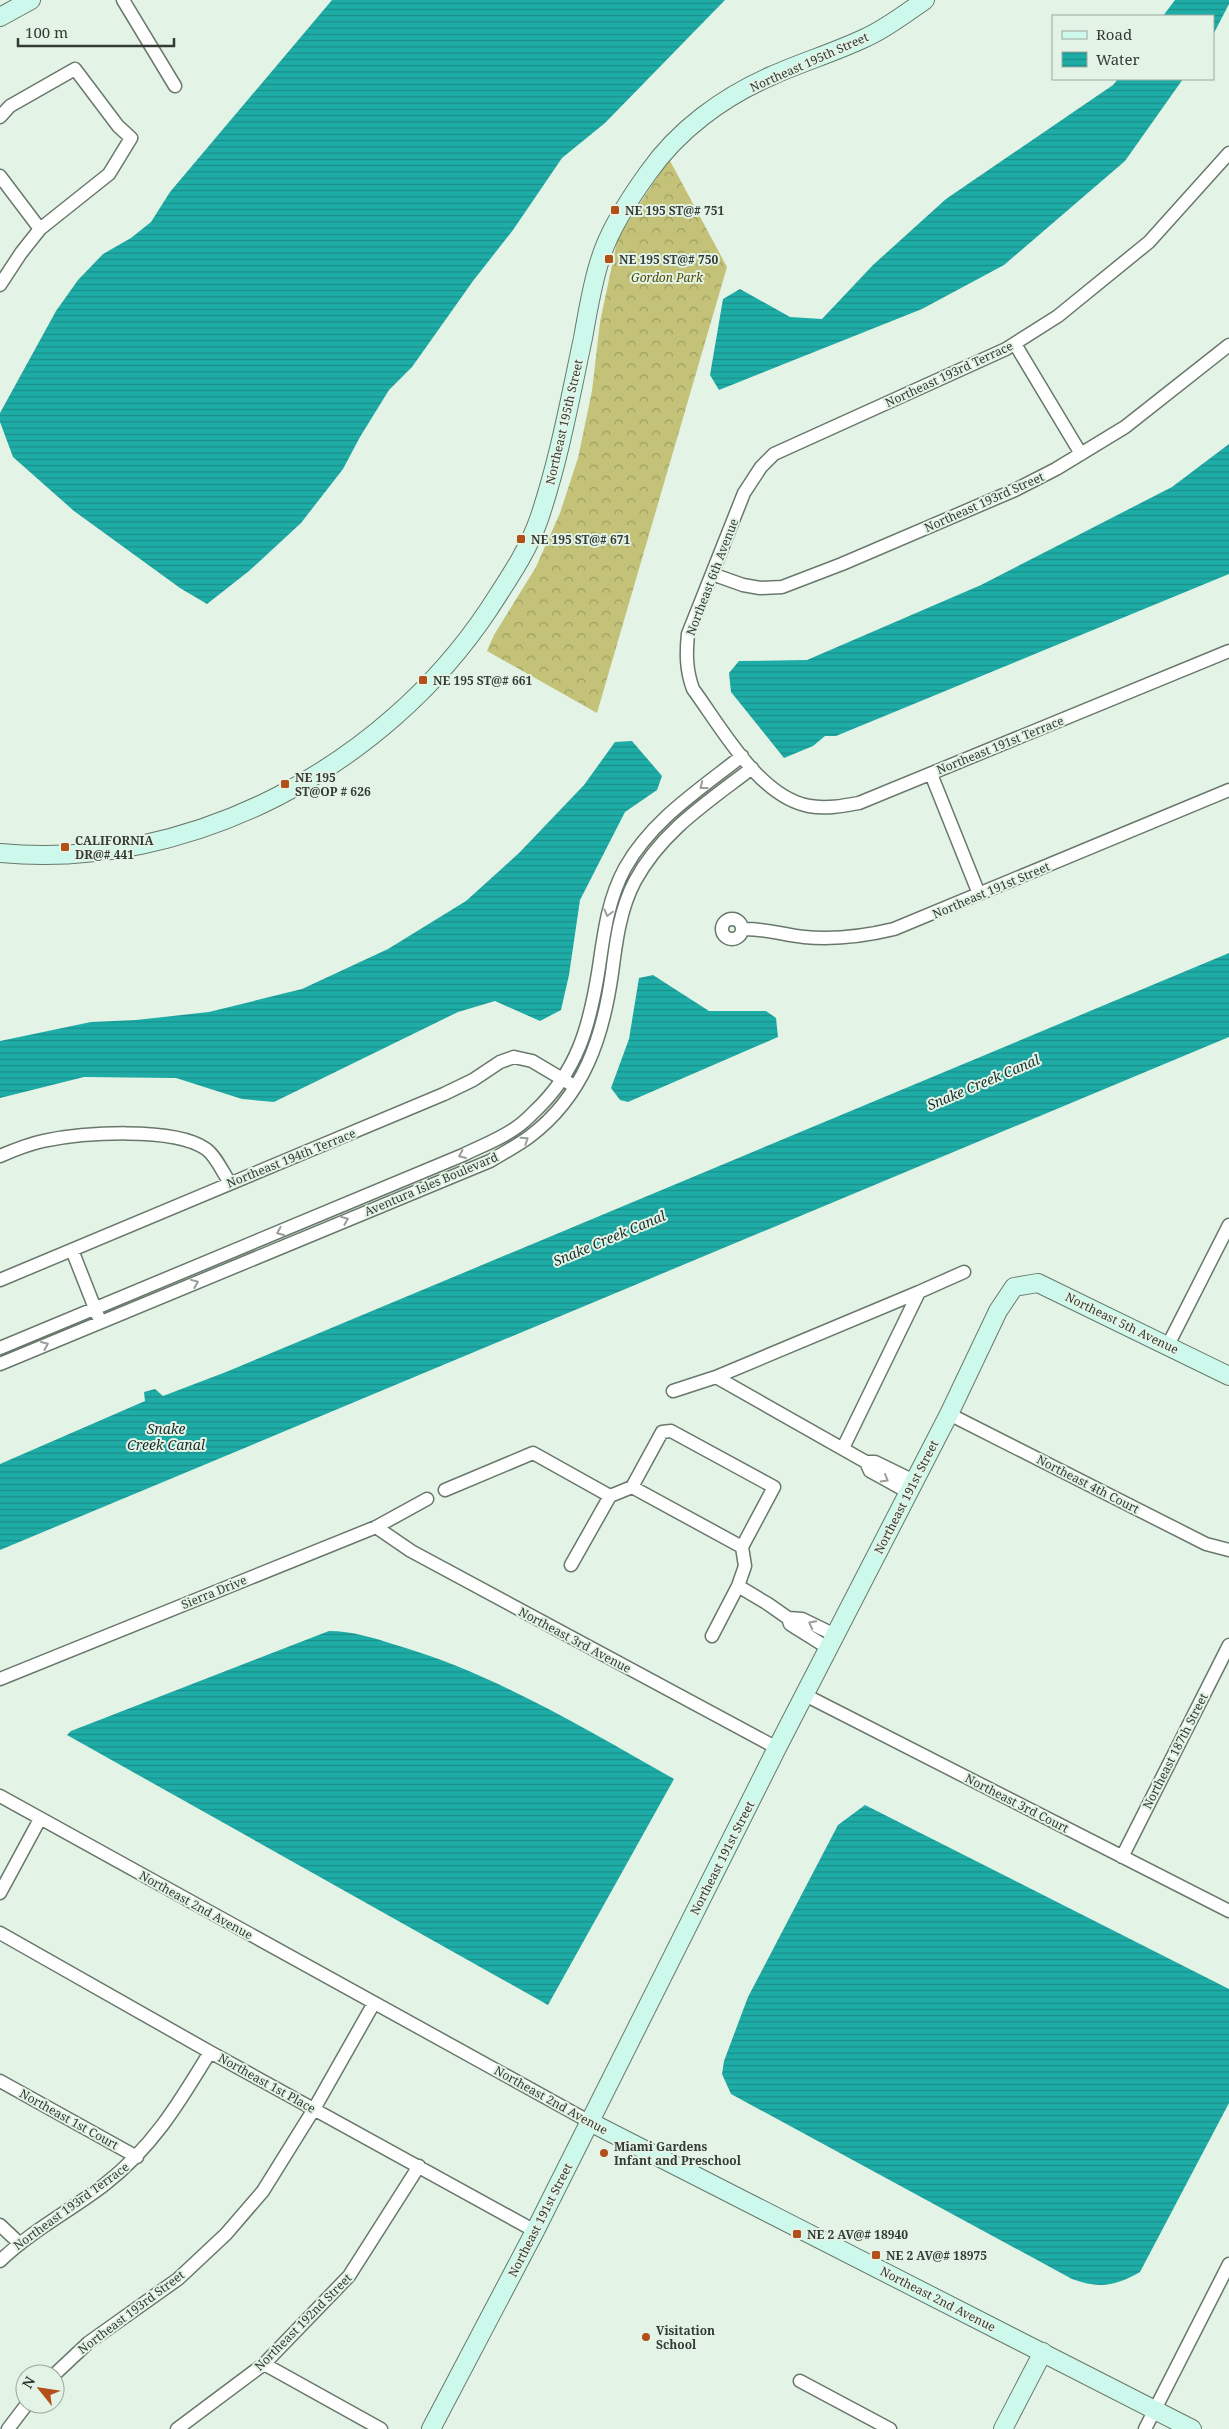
<svg xmlns="http://www.w3.org/2000/svg" width="1229" height="2429" font-family="'Noto Serif',serif">
<defs>
<pattern id="forest-crowns" width="20" height="18" patternUnits="userSpaceOnUse" patternTransform="scale(1.25)"><rect width="20" height="18" fill="#c3c278"/><path d="M2 6a3 3 0 1 1 6 0M12 15a3 3 0 1 1 6 0" fill="none" stroke="#9f9f63"/></pattern>
<pattern id="water-rules" width="6" height="5" patternUnits="userSpaceOnUse" patternTransform="scale(1.25)"><rect width="6" height="5" fill="#1eaca7"/><path d="M0 2.5h6" fill="none" stroke="#1b8d89"/></pattern>
</defs>
<rect width="100%" height="100%" fill="#e3f3e5"/>
<!-- forest -->
<path fill="url(#forest-crowns)" d="M669 159 727 267 597 713 487 651 494 635 536 567 560 513 578 458 592 391 600 322 618 237Z"/>
<!-- water -->
<path fill="url(#water-rules)" d="M332 0H725L605 123 562 158 513 230 473 281 412 367 389 390 360 437 343 469 301 523 249 571 207 604 180 588 74 511 13 457 0 422V413L56 311 78 280 103 254 131 238 151 222 170 192Z
M1175 0H1229V4L1213 35V16H1163Z
M1118 79H1183L1125 161 1004 265 922 309 719 390 710 375 723 299 740 289 790 317 822 319 873 265 946 199 1113 85Z
M1229 444V574L836 736H825L813 746 784 758 731 692 729 673 739 661 807 660 981 585 1172 487Z
M632 741 662 776 657 790 625 812 580 900 569 975 561 1010 540 1021 495 1001 458 1012 274 1102 242 1099 176 1078 84 1077 0 1098V1041L91 1022 136 1020 209 1012 302 989 388 949 466 901 519 853 584 785 615 742Z
M1229 953V1037L0 1550V1464L145 1401 144 1392 155 1389 163 1396 226 1372Z
M653 975 709 1011H766L776 1018 778 1037 628 1102 620 1100 611 1088 629 1039 639 978Z
M329 1631C352 1631 374 1638 396 1645 493 1673 586 1729 674 1779L548 2005 67 1735 71 1731Z
M865 1805 1229 1989V2103L1140 2272C1116 2286 1099 2289 1072 2279L731 2094 722 2074 724 2061 748 1997 838 1825Z"/>
<g fill="none" stroke-linecap="round" stroke-linejoin="round">
<defs>
<path id="street" d="M123 0 175 86
M0 117 10 106 75 69 118 126 131 138 109 174 40 229 21 253 0 285
M1229 153 1149 242 1058 316 1006 349 774 454 761 467 744 493 688 634C686 653 686 670 693 689 721 727 759 797 809 806 826 809 843 806 859 803L1229 651
M0 176 40 229
M1015 344 1081 454
M712 574 743 585 760 588 782 587 842 564 1015 490 1056 469 1125 427 1229 345
M931 774 979 894
M722 929a10 10 0 1 1 20 0a10 10 0 1 1-20 0Z
M742 929C764 928 783 935 804 937 835 940 865 936 894 929L1229 790
M0 1156C14 1150 29 1144 43 1141 81 1133 174 1126 206 1149 216 1156 223 1173 230 1183
M72 1250 98 1316
M0 1280 444 1094 473 1080 500 1062 514 1057 532 1061 569 1083
M1168 1345 1229 1225
M0 1348 463 1155C481 1146 501 1139 517 1127 523 1123 529 1117 534 1112 578 1071 590 1025 599 967 604 933 608 899 625 868 652 820 699 790 742 756
M0 1364 490 1161C503 1153 517 1146 529 1137 584 1096 603 1037 612 973 616 942 620 909 635 881 662 831 708 802 752 768
M716 1377 919 1292
M673 1391 716 1377 866 1462H875L914 1481
M949 1414 1206 1544 1229 1550
M843 1448 919 1292 964 1272
M866 1462 870 1471 908 1492
M632 1487 662 1432 671 1431 774 1487 742 1547
M445 1490 533 1453 610 1496
M376 1527 411 1551 777 1748
M571 1565 610 1496 632 1487 742 1547 745 1566 738 1586 712 1636
M738 1586 768 1604 788 1618 790 1624 796 1628 828 1648
M788 1618 802 1619 835 1635
M0 1679 376 1527 427 1499
M805 1695 1229 1911
M0 1796 590 2122
M1122 1857 1229 1645
M0 1893 40 1819
M0 1933 210 2052 535 2231
M0 2081 137 2157
M0 2225 19 2243
M0 2261C31 2231 70 2211 104 2185 153 2147 179 2103 210 2052
M264 2364 381 2429
M55 2374 88 2343 178 2279 226 2234 263 2191 314 2109 374 2003
M800 2381 890 2429
M8 2429 27 2404
M177 2429 264 2364 349 2276 419 2166
M1145 2429 1229 2264"/>
<path id="secondary" d="M0 17 31 0
M0 853C190 871 384 767 489 609 507 581 528 551 539 519 559 460 570 399 583 338 588 311 592 283 601 257 610 228 630 198 648 173 678 130 723 97 771 76 802 62 836 52 867 37 887 28 906 13 925 0
M590 2122 1192 2429
M431 2429 535 2231 777 1748 949 1414 998 1311 1014 1287 1038 1283 1229 1376
M1003 2429 1043 2352"/>
</defs>
<!-- street casing -->
<use href="#street" stroke="#69786b" stroke-width="15"/>
<!-- secondary casing -->
<use href="#secondary" stroke="#69786b" stroke-width="20"/>
<!-- street -->
<use href="#street" stroke="#fff" stroke-width="12"/>
<!-- secondary -->
<use href="#secondary" stroke="#ccf9ec" stroke-width="18"/>
</g>
<!-- one-way arrows -->
<defs><path id="oneway-chevron" d="M-2-3.5L2.5 0L-2 3.5" fill="none" stroke-width="1.6" stroke-linecap="round" stroke-linejoin="round" transform="scale(1.25)"/></defs>
<g stroke="#9a9d9a">
<use href="#oneway-chevron" transform="translate(703 786) rotate(142)"/>
<use href="#oneway-chevron" transform="translate(608 913) rotate(106)"/>
<use href="#oneway-chevron" transform="translate(525 1140) rotate(-33)"/>
<use href="#oneway-chevron" transform="translate(462 1155) rotate(156)"/>
<use href="#oneway-chevron" transform="translate(345 1220) rotate(-22)"/>
<use href="#oneway-chevron" transform="translate(280 1232) rotate(157)"/>
<use href="#oneway-chevron" transform="translate(195 1283) rotate(-22)"/>
<use href="#oneway-chevron" transform="translate(45 1345) rotate(-23)"/>
<use href="#oneway-chevron" transform="translate(885 1479) rotate(30)"/>
<use href="#oneway-chevron" transform="translate(812 1624) rotate(-153)"/>
</g>
<!-- markers -->
<g fill="#b35019" stroke="#e3f3e5" stroke-width="2">
<rect x="610" y="205" width="10" height="10" rx="2.5"/>
<rect x="604" y="254" width="10" height="10" rx="2.5"/>
<rect x="516" y="534" width="10" height="10" rx="2.5"/>
<rect x="418" y="675" width="10" height="10" rx="2.5"/>
<rect x="280" y="779" width="10" height="10" rx="2.5"/>
<rect x="60" y="842" width="10" height="10" rx="2.5"/>
<circle cx="604" cy="2153" r="5"/>
<rect x="792" y="2229" width="10" height="10" rx="2.5"/>
<rect x="871" y="2250" width="10" height="10" rx="2.5"/>
<circle cx="646" cy="2337" r="5"/>
</g>
<g text-anchor="middle" dominant-baseline="central" stroke-width="4" stroke-linejoin="round" paint-order="stroke">
<!-- street labels -->
<g font-size="12" fill="#343b35" stroke="#e3f3e5">
<text transform="translate(809 62) rotate(-24)">Northeast 195th Street</text>
<text transform="translate(949 374) rotate(-25)">Northeast 193rd Terrace</text>
<text transform="translate(564 422) rotate(-77)">Northeast 195th Street</text>
<text transform="translate(984 502) rotate(-24)">Northeast 193rd Street</text>
<text transform="translate(712 577) rotate(-69)">Northeast 6th Avenue</text>
<text transform="translate(1000 745) rotate(-22)">Northeast 191st Terrace</text>
<text transform="translate(991 890) rotate(-23)">Northeast 191st Street</text>
<text transform="translate(291 1158) rotate(-22)">Northeast 194th Terrace</text>
<text transform="translate(431 1184) rotate(-23)">Aventura Isles Boulevard</text>
<text transform="translate(1122 1323) rotate(26)">Northeast 5th Avenue</text>
<text transform="translate(1088 1484) rotate(27)">Northeast 4th Court</text>
<text transform="translate(906 1497) rotate(-63)">Northeast 191st Street</text>
<text transform="translate(214 1592) rotate(-22)">Sierra Drive</text>
<text transform="translate(575 1640) rotate(28)">Northeast 3rd Avenue</text>
<text transform="translate(1175 1751) rotate(-63)">Northeast 187th Street</text>
<text transform="translate(1017 1803) rotate(27)">Northeast 3rd Court</text>
<text transform="translate(722 1858) rotate(-63)">Northeast 191st Street</text>
<text transform="translate(196 1905) rotate(29)">Northeast 2nd Avenue</text>
<text transform="translate(267 2083) rotate(29)">Northeast 1st Place</text>
<text transform="translate(551 2100) rotate(29)">Northeast 2nd Avenue</text>
<text transform="translate(69 2119) rotate(29)">Northeast 1st Court</text>
<text transform="translate(71 2206) rotate(-36)">Northeast 193rd Terrace</text>
<text transform="translate(540 2220) rotate(-63)">Northeast 191st Street</text>
<text transform="translate(938 2299) rotate(27)">Northeast 2nd Avenue</text>
<text transform="translate(131 2312) rotate(-37)">Northeast 193rd Street</text>
<text transform="translate(303 2322) rotate(-45)">Northeast 192nd Street</text>
</g>
<!-- poi labels -->
<g font-size="12" font-weight="bold" fill="#343b35" stroke="#e3f3e5" text-anchor="start">
<text x="625" y="210">NE 195 ST@# 751</text>
<text x="619" y="259">NE 195 ST@# 750</text>
<text x="531" y="539">NE 195 ST@# 671</text>
<text x="433" y="680">NE 195 ST@# 661</text>
<text x="295" y="777">NE 195<tspan x="295" dy="14">ST@OP # 626</tspan></text>
<text x="75" y="840">CALIFORNIA<tspan x="75" dy="14">DR@# 441</tspan></text>
<text x="614" y="2146">Miami Gardens<tspan x="614" dy="14">Infant and Preschool</tspan></text>
<text x="807" y="2234">NE 2 AV@# 18940</text>
<text x="886" y="2255">NE 2 AV@# 18975</text>
<text x="656" y="2330">Visitation<tspan x="656" dy="14">School</tspan></text>
</g>
<!-- park labels -->
<g font-size="12" font-style="italic" fill="#4e4c06" stroke="#e3f3e5">
<text x="667" y="277">Gordon Park</text>
</g>
<!-- water labels -->
<g font-size="14" font-style="italic" fill="#192f2e" stroke="#e3f3e5">
<text transform="translate(983 1082) rotate(-23)">Snake Creek Canal</text>
<text transform="translate(609 1238) rotate(-23)">Snake Creek Canal</text>
<text x="166" y="1428">Snake<tspan x="166" dy="16">Creek Canal</tspan></text>
</g>
</g>
<!-- legend -->
<rect x="1052" y="15" width="162" height="65" fill="#e3f3e5" stroke="#9da99f"/>
<rect x="1062" y="31" width="25" height="8" fill="#ccf9ec" stroke="#9da99f"/>
<text x="1096" y="40" font-size="15" fill="#343b35">Road</text>
<rect x="1062" y="52" width="25" height="15" fill="url(#water-rules)" stroke="#9da99f"/>
<text x="1096" y="65" font-size="15" fill="#343b35">Water</text>
<!-- north arrow -->
<g transform="translate(40 2389) rotate(300)"><circle r="24" fill="#e3f3e5" stroke="#9da99f"/>
<path d="M0-4L9 19L0 12L-9 19Z" fill="#b35019"/>
<text y="-8" font-size="14" font-weight="bold" text-anchor="middle" fill="#343b35">N</text>
</g>
<!-- scale -->
<path d="M18 38v8h156v-8" fill="none" stroke="#343b35" stroke-width="2.5"/>
<text x="25" y="38" font-size="15" fill="#343b35" stroke="#e3f3e5" stroke-width="4" paint-order="stroke">100 m</text>
</svg>
